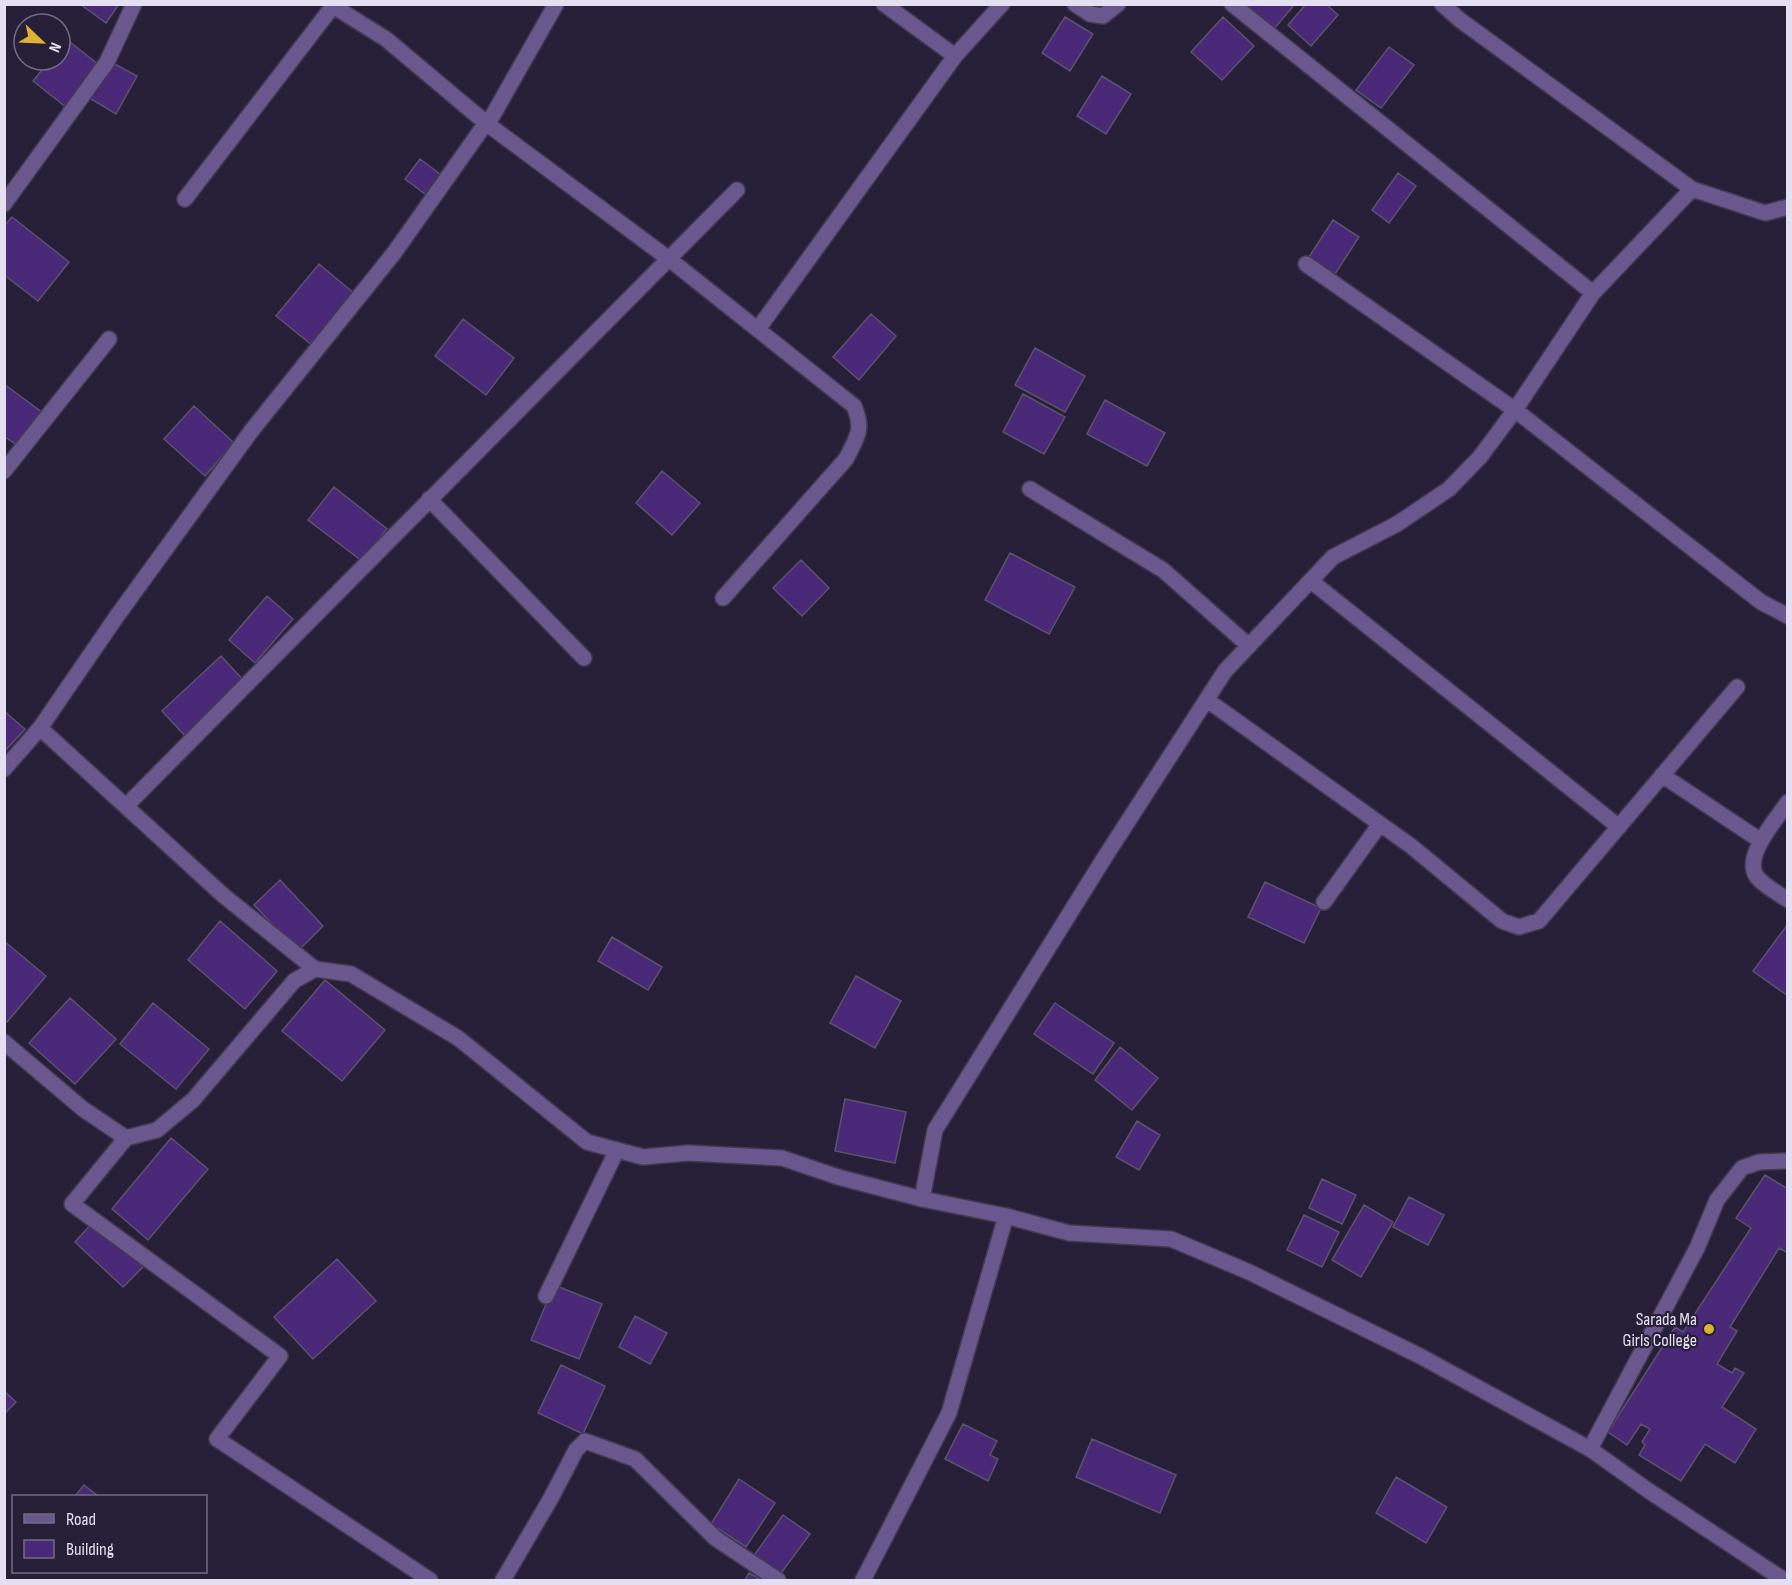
<svg xmlns="http://www.w3.org/2000/svg" width="1792" height="1585" font-family="'Sofia Sans Condensed',sans-serif">
<rect width="100%" height="100%" fill="#271f37"/>
<!-- building -->
<path fill="#492878" stroke="#5b526e" stroke-width="1.5" d="M80 4H119L106 23Z
M1245 4H1295L1274 29Z
M1306 4H1326L1338 15 1311 46 1288 25Z
M1065 17 1093 34 1070 71 1042 53Z
M1223 17 1254 46 1222 80 1191 52Z
M66 39 99 65 67 108 33 81 50 60H60V47Z
M1389 47 1414 65 1381 108 1356 90Z
M111 62 137 76 116 114 91 99Z
M1102 76 1131 94 1106 134 1077 116Z
M420 159 444 177 429 197 405 179Z
M1398 173 1416 186 1389 223 1372 210Z
M12 217 69 262 38 301 4 275V226Z
M1333 220 1359 237 1335 274 1309 257Z
M319 264 355 294 313 346 276 316Z
M871 314 896 336 859 380 833 357Z
M463 319 514 358 486 395 435 356Z
M1035 348 1085 376 1065 412 1015 385Z
M4 384 43 413 18 446 4 436Z
M1023 394 1065 417 1044 454 1003 432Z
M1105 400 1165 433 1147 466 1087 434Z
M194 406 234 443 205 476 164 439Z
M662 471 700 503 672 535 636 503Z
M334 487 387 529 362 561 308 520Z
M1010 553 1075 587 1049 634 985 600Z
M801 560 829 588 802 616 773 588Z
M267 596 293 619 255 663 229 640Z
M221 656 245 682 186 737 162 711Z
M4 711 25 729 4 752Z
M280 880 323 926 298 951 254 905Z
M1265 882 1321 908 1304 943 1248 917Z
M220 921 277 971 245 1009 188 960Z
M1788 924V996L1753 971Z
M612 937 662 967 648 990 598 961Z
M4 941 46 976 7 1022 4 1020Z
M856 976 901 1001 875 1048 830 1023Z
M325 980 385 1030 342 1081 282 1031Z
M70 998 116 1039 75 1084 29 1043Z
M153 1003 209 1049 176 1089 120 1044Z
M1055 1003 1114 1043 1093 1074 1034 1034Z
M1120 1047 1158 1078 1132 1110 1095 1080Z
M845 1099 906 1112 895 1163 835 1151Z
M1137 1121 1160 1135 1139 1170 1116 1157Z
M171 1138 208 1169 148 1240 112 1209Z
M1765 1175 1788 1189V1253L1779 1248 1730 1327 1737 1331 1717 1364 1732 1373 1735 1368 1744 1373 1722 1407 1756 1429 1735 1463 1705 1444 1681 1481 1639 1455 1645 1445 1642 1442 1650 1429 1641 1424 1627 1445 1608 1432 1675 1327 1683 1332 1751 1228 1736 1218Z
M1322 1179 1356 1195 1342 1224 1309 1208Z
M1409 1197 1444 1215 1428 1245 1393 1227Z
M1364 1205 1393 1222 1361 1277 1332 1260Z
M1304 1215 1339 1232 1322 1267 1287 1250Z
M94 1221 143 1267 123 1287 75 1242Z
M337 1259 376 1301 313 1359 274 1317Z
M554 1285 602 1304 579 1359 531 1340Z
M635 1316 667 1333 650 1364 619 1347Z
M561 1365 605 1386 583 1434 538 1413Z
M4 1391 16 1402 4 1414Z
M963 1424 997 1441 990 1455 998 1459 988 1481 945 1459Z
M1092 1439 1176 1475 1160 1513 1076 1477Z
M1396 1477 1447 1507 1426 1543 1376 1513Z
M739 1479 775 1503 746 1547 711 1524Z
M84 1485 98 1496H75Z
M783 1515 810 1534 779 1576 753 1557Z
M749 1573 762 1580H745Z"/>
<g fill="none" stroke-linecap="round" stroke-linejoin="round">
<defs>
<path id="minor" d="M884 4 955 56
M1075 4 1090 14 1103 16 1118 4
M1232 4 1593 293
M1442 4 1460 20 1692 189 1765 213 1788 207
M185 199 333 6 386 39 486 123 669 259 854 406C864 430 857 437 846 459L723 598
M4 204 107 62 134 4
M1306 264 1515 410 1761 602 1788 616
M758 329 955 56 1002 4
M4 471 109 339
M1030 489 1163 570 1249 646
M429 499 584 658
M1311 581 1619 827
M1207 700 1411 846 1502 921 1519 927 1539 921 1737 687
M40 728 224 896 315 969
M4 769 40 728 117 616 252 430 394 253 486 123 493 115 556 4
M1662 775 1761 841
M1788 802C1776 820 1742 857 1757 877 1764 886 1778 893 1788 900
M126 806 737 190
M1324 902 1380 824
M126 1138 72 1204 280 1356 217 1439 430 1580
M922 1199 935 1130 1103 860 1225 671 1333 557 1397 524 1449 489 1480 457 1515 410 1593 293 1692 189
M546 1296 617 1150
M1590 1449 1697 1248 1717 1200 1742 1168 1759 1162 1788 1161
M503 1580 551 1498 576 1450 585 1441 635 1459 715 1538 778 1580
M863 1580 949 1413 1006 1216"/>
<path id="tertiary" d="M4 1042 83 1109 126 1138 157 1130 193 1100 294 981 315 969 351 974 458 1038 587 1142 643 1157 688 1153 782 1158 838 1177 922 1199 1006 1216 1069 1233 1171 1239 1249 1272 1420 1356 1590 1449 1649 1491 1784 1580"/>
</defs>
<!-- minor casing -->
<use href="#minor" stroke="#423a51" stroke-width="18"/>
<!-- tertiary casing -->
<use href="#tertiary" stroke="#423a51" stroke-width="18"/>
<!-- minor -->
<use href="#minor" stroke="#69578d" stroke-width="15"/>
<!-- tertiary -->
<use href="#tertiary" stroke="#69578d" stroke-width="15"/>
</g>
<!-- markers -->
<circle fill="#ddb233" stroke="#271f37" stroke-width="2" cx="1709" cy="1329" r="6"/>
<g text-anchor="middle" dominant-baseline="central" stroke-width="4.5" stroke-linejoin="round" paint-order="stroke">
<!-- poi labels -->
<g font-size="18" fill="#e5e0f1" stroke="#271f37" text-anchor="end">
<text x="1697" y="1319">Sarada Ma<tspan x="1697" dy="21">Girls College</tspan></text>
</g>
</g>
<!-- border -->
<rect width="1792" height="1585" fill="none" stroke="#e5e0f1" stroke-width="12"/>
<!-- legend -->
<rect x="12" y="1495" width="195" height="78" fill="#271f37" stroke="#736c81" stroke-width="1.5"/>
<rect x="24" y="1514" width="30" height="9" fill="#69578d" stroke="#736c81" stroke-width="1.5"/>
<text x="66" y="1525" font-size="18" fill="#e5e0f1">Road</text>
<rect x="24" y="1540" width="30" height="18" fill="#492878" stroke="#736c81" stroke-width="1.5"/>
<text x="66" y="1555" font-size="18" fill="#e5e0f1">Building</text>
<!-- north arrow -->
<g transform="translate(42 42) rotate(113)"><circle r="28" fill="#271f37" stroke="#736c81" stroke-width="1.5"/>
<path d="M0-4.5L10 22L0 15L-10 22Z" fill="#ddb233"/>
<text y="-9" font-size="16" font-weight="bold" text-anchor="middle" fill="#e5e0f1">N</text>
</g>
</svg>
